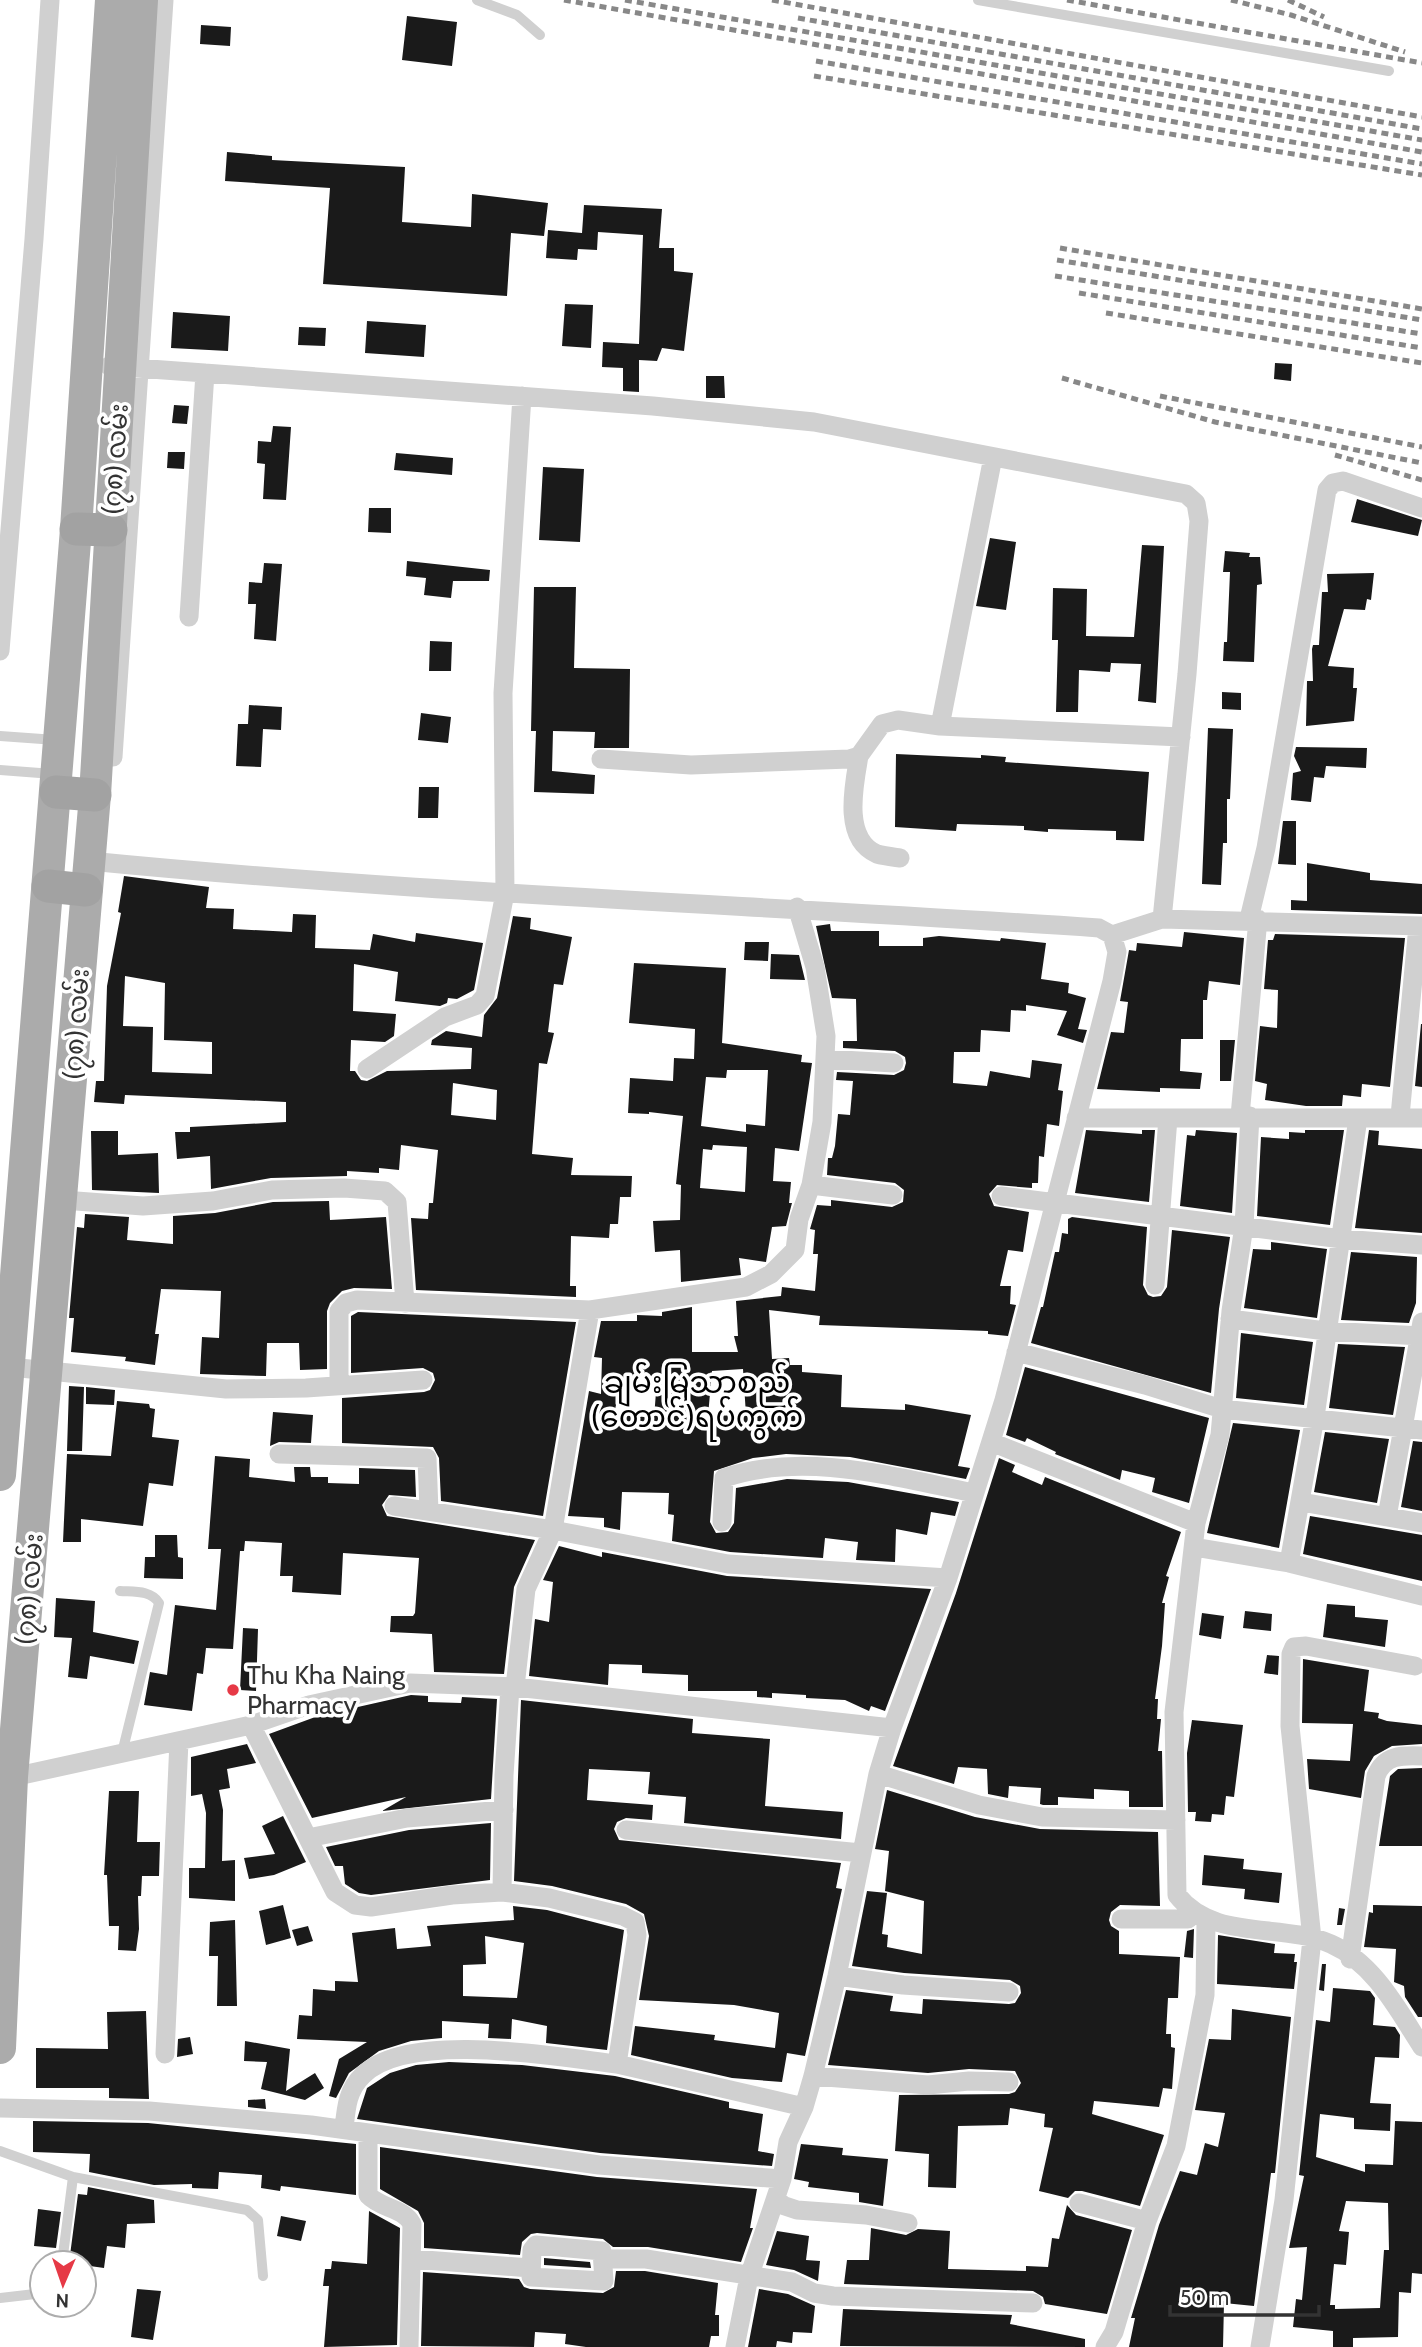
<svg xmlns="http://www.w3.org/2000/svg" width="1422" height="2347" font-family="Cabin,'Noto Sans Myanmar',sans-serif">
<rect width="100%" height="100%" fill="#fff"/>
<!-- building -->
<path fill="#1a1a1a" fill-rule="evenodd" d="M407 16 457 22 452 66 402 60Z
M201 25 231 27 230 46 200 44Z
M227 152 272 156V160L405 167 402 222 471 227 472 194 548 203 544 236 511 233 507 296 323 284 330 188 225 181Z
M584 205 662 209 659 248H674V271L693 273 684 351 662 348 657 361 639 360V392L623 391V368L602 367 603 342 639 344 643 235 598 232 597 250 578 249 577 260 546 258 548 230 582 233Z
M565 304 593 305 591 348 562 346Z
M173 312 230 316 228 351 171 348Z
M367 321 426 325 424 357 365 353Z
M299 327 326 328 325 346 298 345Z
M1275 363 1292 364 1291 381 1274 379Z
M706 376H724L725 398H706Z
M174 405 189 406 187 424 172 423Z
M273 426 291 427 286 500 263 499 265 464 257 463 258 441 271 442Z
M168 452H185L184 469 167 468Z
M396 453 453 458 452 475 394 470Z
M543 467 584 469 580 542 539 540Z
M1357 499 1422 520 1418 536 1351 522Z
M369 508H391V533L368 532Z
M990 538 1016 542 1006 610 976 606Z
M1142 545 1164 546 1156 703 1138 701 1141 664 1111 663 1110 672 1079 670 1078 712H1056L1058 640H1052L1053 588 1087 589 1086 636 1134 637Z
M1225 551 1250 553 1249 557H1260L1262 584 1257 585 1254 662 1223 661 1224 642H1227L1230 572H1223Z
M407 561 490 570 489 581H453L451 598 424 595 426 578 406 576Z
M264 563 282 564 276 641 254 639 256 604H248L249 582 262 583Z
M1374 573 1371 600 1367 599 1365 610 1344 609 1328 666 1354 668 1353 688H1357L1354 721 1306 726 1307 681H1313L1312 649 1313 645H1319L1322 592H1328L1327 574Z
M534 587H576L574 668 630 669 629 748H594L595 732 553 731 552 771 595 775 594 794 534 792 536 731H531Z
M430 641 452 642 451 671H429Z
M1222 692 1241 693V710L1222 709Z
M249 705 282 707 281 730 263 729 261 767 236 766 238 724H248Z
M421 713 451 717 448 743 418 740Z
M1208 728 1233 729 1230 799H1227V843H1223L1221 885 1202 884Z
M1296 747 1367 748 1366 768 1326 766 1324 778 1314 777 1311 802 1291 800 1293 773 1301 771 1294 756Z
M896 754 981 758V755L1006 757 1005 762 1149 772 1144 841 1116 840V831L1048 829V832L1024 830V826L957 824 956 831 895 827Z
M419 787H439L438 818H418Z
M1283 821H1296V865L1278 864Z
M1307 863 1370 873V880L1422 884V914L1291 910V900L1307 901Z
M124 876 209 887 206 908 234 909 233 929 292 932 293 914 316 915 315 948 370 950 373 934 415 942 416 933 483 943 474 990 457 999 448 998 447 1003 440 1006 395 1001 398 972 354 964 353 1011 396 1014 394 1036 385 1042 351 1040 350 1071H355L361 1080 367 1081 387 1071 471 1069 472 1048 431 1045 432 1040 446 1031 482 1037 484 1015 497 998 513 916 531 918 530 929 572 937 563 985 554 984 548 1032 554 1033 547 1064 539 1063 532 1154 573 1158 571 1175 632 1176 631 1197H620L618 1224H610L609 1238 571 1236 570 1286H576V1297L416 1290 411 1218 428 1219 429 1203H433L438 1150 401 1145 399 1170 379 1168V1173L347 1171V1176L271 1178 211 1189 210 1156 177 1159 175 1132H190V1127L286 1122V1102L125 1095 124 1104 94 1102 96 1081H104L107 986 121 913 118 912ZM125 976 165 983 164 1040 212 1042V1074L152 1072 153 1027 123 1026ZM453 1083 497 1090 496 1120 451 1115Z
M830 924 831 931H879V946H923V938L939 936 1000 941 1001 938 1046 943 1041 979 1069 983 1068 993 1086 998 1078 1029 1087 1030 1083 1043 1057 1035 1067 1011 1026 1005V1011L1011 1010 1010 1032 981 1030 980 1052H954L953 1083 987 1086 990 1071 1030 1078 1032 1060 1062 1064 1058 1090 1063 1091 1059 1126 1047 1124 1044 1157 1039 1156 1038 1183H1032V1188L997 1185 989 1194 994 1206 1029 1212 1023 1252 1008 1250 1000 1286H1011L1010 1304 1016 1305 1008 1336 988 1334V1331L819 1325 820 1316 769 1310 772 1359 789 1358 790 1365H802V1372L842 1375 841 1407 905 1410V1404L971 1415 958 1466 970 1468 966 1479 850 1457 786 1454 753 1458 714 1471 710 1522 716 1533 728 1532 734 1523 736 1488 787 1479 848 1482 959 1502 955 1516 931 1512 927 1535 896 1529 895 1562 856 1560 858 1542 825 1538 823 1558 730 1552 672 1541 674 1515 668 1514 669 1493 622 1492 620 1530 604 1527V1518L568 1516 589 1391 601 1394 602 1358 594 1357 601 1321H637V1315L662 1316V1312L692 1307V1352H738L734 1336H738L736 1301 781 1296 782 1287 815 1291 818 1254H813L815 1230 810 1229 817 1205 831 1206V1200L892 1207 903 1202 904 1190 895 1183 827 1175 828 1158H832L835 1146 838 1114 850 1115 853 1081 836 1080 837 1072 894 1075 904 1070 906 1063 905 1057 895 1051 843 1048V1041H857L856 999 832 998 816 926ZM743 1369 746 1415 708 1416 712 1371ZM622 1378 657 1379 654 1418 614 1414Z
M1184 932 1244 938 1240 985 1209 981 1207 1000H1203V1039H1181L1180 1071 1202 1073 1200 1089 1160 1088V1092L1097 1089 1111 1032 1124 1033 1128 1002 1120 1001 1129 950 1136 951 1137 943 1182 947Z
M1275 934 1405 938 1390 1087 1362 1084 1361 1097 1343 1095 1342 1106H1306L1265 1100 1267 1084 1255 1081 1260 1026 1277 1028 1278 990 1264 989 1268 940H1273Z
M745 942H769L768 961 744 960Z
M771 954 799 955 805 980 770 979Z
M634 963 726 968 722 1043 802 1055 801 1062 812 1063 799 1151 775 1148 773 1181 791 1182 789 1203H792L786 1226 772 1227 766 1262 739 1258 741 1275 681 1282 680 1250 655 1252 653 1221 680 1220 681 1185 676 1184 683 1116 649 1112V1114L628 1113 630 1078 673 1081 674 1058 694 1059 695 1029 629 1023ZM727 1070H768L765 1126 746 1124V1132L701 1126 706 1077 726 1078ZM713 1145 747 1147 745 1192 700 1188 703 1149 712 1150Z
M1421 1024H1422V1087L1415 1086Z
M1220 1040H1235L1231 1081H1220Z
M1086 1130 1142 1134V1130H1155L1149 1202 1075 1193Z
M1196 1130 1237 1133 1232 1213 1180 1206 1187 1135 1195 1136Z
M1305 1130H1344L1330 1225 1257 1216 1261 1137 1289 1139V1132L1305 1133Z
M1369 1130 1379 1131 1378 1145 1422 1149V1233L1355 1228Z
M91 1131H118V1155L158 1153 159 1193 92 1190Z
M329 1201 330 1220 386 1217 392 1289 354 1288 342 1291 330 1303 327 1311V1369L300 1370 299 1343H267L266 1376 200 1374 202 1337 219 1338 221 1291 161 1289 155 1334H159L155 1365 125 1361 126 1357 71 1352 74 1318H69L77 1227 84 1228 85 1214 129 1217 127 1240 173 1244V1216L215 1213 273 1202Z
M1072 1217 1147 1227 1143 1285 1148 1295 1153 1297 1161 1296 1167 1287 1172 1230 1230 1237 1219 1309 1211 1393 1031 1343 1041 1307H1043L1055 1252H1059L1062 1233 1068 1234V1219Z
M1271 1242 1327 1249 1317 1318 1244 1308 1253 1249 1271 1250Z
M1351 1252 1417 1257 1416 1303 1409 1323 1341 1320Z
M358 1312 576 1322 543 1516 441 1501 439 1458 433 1447 342 1443V1398L424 1392 430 1390 435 1380 433 1373 423 1368 351 1373V1316Z
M1241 1333 1313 1342 1304 1405 1236 1398Z
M1338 1344 1405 1347 1393 1415 1329 1408Z
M1025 1367 1209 1418 1189 1503 1152 1492 1155 1478 1122 1470 1120 1480 1055 1454 1056 1452 1027 1438 1025 1442 1006 1435Z
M69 1386 84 1387 82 1451H67Z
M86 1387 115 1390 114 1405 86 1404Z
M117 1401 149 1404 150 1408 155 1409 152 1437 179 1440 173 1486 149 1483 143 1526 81 1519V1542H63L67 1454 111 1456Z
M273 1412 313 1415 311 1443 279 1442 270 1446Z
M1233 1423 1300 1430 1279 1548 1207 1533Z
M1325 1432 1389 1439 1377 1503 1314 1492Z
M1413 1441 1422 1442V1511L1401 1507Z
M215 1456 250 1459 249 1477 295 1482 294 1467H310L311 1477H328V1483L359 1484V1468L415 1470 416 1497 389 1495 382 1505 387 1516 535 1540 514 1587 504 1674 434 1672 432 1634 390 1632 391 1616H413L415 1613 419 1558 343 1553 341 1595 292 1592 293 1576H280L282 1543 245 1541 244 1551H240L233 1649 206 1648 203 1674 197 1673 192 1711 144 1705 150 1672 167 1675 175 1605 216 1610 221 1549H208Z
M999 1458 1015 1465 1012 1472 1042 1485 1045 1477 1181 1532 1166 1576 1169 1577 1162 1603H1165L1162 1646 1155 1699H1158L1157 1719H1161L1158 1751H1162L1163 1807H1129V1791L1094 1789V1799L1058 1797V1805H1043L1040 1804 1041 1788 1009 1786 1008 1798 988 1794 987 1769 958 1767 954 1784 893 1766 956 1593Z
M1310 1516 1422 1535V1581L1303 1554Z
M155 1535H177L178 1557 183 1558V1579L144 1578 145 1557H155Z
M559 1546 602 1557V1552L727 1576 931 1589 885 1711 871 1706 869 1711 845 1700 806 1698V1695L772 1693V1698L757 1697V1691H688V1675L642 1673V1665L609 1664 608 1685 529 1676 535 1619 549 1622 553 1582 543 1580Z
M56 1598 95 1601 93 1632 139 1641 134 1664 90 1656 87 1679 68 1677 72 1638 54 1637Z
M1327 1604 1355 1606V1617L1388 1620 1385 1647 1323 1637Z
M1245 1611 1272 1614 1271 1631 1243 1628Z
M1202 1613 1224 1616 1221 1639 1199 1635Z
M243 1628 258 1629 256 1691 240 1690Z
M1267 1655 1279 1656 1278 1675 1264 1673Z
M1303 1659 1369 1670 1364 1711 1379 1713 1378 1718 1387 1721 1422 1725V1744L1392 1746 1374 1756 1365 1771 1361 1798 1309 1789 1307 1759 1350 1761 1353 1724 1302 1723Z
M411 1695 428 1696V1702L461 1703 462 1697 497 1699 491 1799 382 1811 406 1797 312 1818 269 1734 318 1716Z
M521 1700 693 1719 692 1733 770 1739 765 1806 843 1812 841 1839 684 1823 686 1797 648 1794 650 1772 589 1769 587 1800 653 1805 652 1820 626 1818 617 1822 614 1829 619 1840 841 1863 836 1888 842 1889 805 2056 787 2053 782 2082 732 2078 631 2055 635 2026 715 2035 714 2040 775 2048 779 2013 734 2005 639 2000 649 1936 644 1914 626 1904 552 1886 514 1881Z
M1192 1720 1243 1725 1234 1797 1226 1796 1224 1815 1212 1814 1211 1822 1195 1821 1196 1812H1188L1187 1753Z
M247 1744 256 1763 227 1769 230 1788 219 1790 223 1810 222 1861 235 1860V1901L189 1898V1868H205L206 1813 202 1794 191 1796V1757Z
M1422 1768V1846H1379L1390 1776 1398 1769Z
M887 1790 975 1817 1040 1829 1158 1832 1160 1906 1120 1905 1111 1912 1109 1920 1111 1926 1119 1931V1954L1180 1957 1178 1998H1168L1166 2034H1171V2047L1175 2048 1172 2089 1163 2088 1159 2107 1094 2101 1092 2114 1164 2135 1140 2206 1082 2191H1075L1068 2198 1039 2191 1053 2128 1044 2127 1045 2114 1010 2108 1008 2125 958 2126 956 2188 928 2187 929 2154 895 2151 899 2095 1009 2094 1015 2092 1021 2083 1015 2071 969 2069 928 2073 828 2065 846 1990 893 1996 890 2011 922 2014 923 1999 1009 2004 1015 2003 1021 1993 1020 1986 1010 1980 904 1973 852 1966 867 1891 887 1893 882 1934 888 1935 887 1947 922 1954 924 1901 885 1891 889 1851 875 1849Z
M109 1791H139L137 1842H160L159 1876H142L141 1896H138L139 1929 136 1951 118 1950 119 1926H109L107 1875H104Z
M283 1816 306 1862 274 1875 249 1879 244 1858 275 1854 262 1826Z
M491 1823 490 1880 371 1895 359 1893 345 1884 343 1866H335L326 1847 409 1830Z
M1204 1855 1244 1859 1243 1869 1282 1873 1279 1903 1244 1899 1245 1889 1202 1885Z
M283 1905 291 1938 266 1945 259 1911Z
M1373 1905 1422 1906V2017H1418L1405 1997 1404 1986 1394 1982 1396 1949 1364 1947 1369 1912 1373 1913Z
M513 1906 547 1910 624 1930 607 2050 546 2043 547 2026 512 2019 511 2039 488 2038 489 2024 442 2021V2038L411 2041 379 2051 349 2073 336 2098 329 2096 339 2059 367 2042 297 2039 299 2015 312 2016 313 1989 335 1991V1981L358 1982 352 1933 395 1928 397 1949 431 1946 427 1926 514 1920ZM485 1936 524 1943 517 1998 463 1996V1965L486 1964Z
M1339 1908 1345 1909 1342 1925H1337Z
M235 1920 237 2006H217L218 1956H209L210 1922Z
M308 1926 313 1941 297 1946 292 1930Z
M1194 1929 1193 1958 1184 1957 1187 1931Z
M1218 1935 1275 1944 1274 1953 1295 1954 1294 1962H1297L1294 1989 1217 1984Z
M1322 1964H1326L1324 1991 1319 1990Z
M1333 1988 1370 1991 1375 1998 1373 2025 1395 2027 1400 2035 1399 2058 1375 2057 1370 2103 1391 2104 1390 2131 1354 2129V2118L1320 2114 1316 2157 1365 2172V2164L1393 2165 1395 2121 1422 2122V2274L1412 2273 1411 2293 1399 2292 1398 2337 1353 2338V2347H1333V2331L1293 2327 1296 2299 1302 2300 1307 2247 1289 2248 1304 2176 1299 2175 1316 2020 1330 2022ZM1346 2201 1388 2203 1389 2250H1384L1380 2308 1335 2309V2305H1330L1334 2264 1346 2265 1349 2232 1339 2231Z
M1232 2009 1291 2017 1275 2173H1271L1254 2306 1224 2303 1223 2347H1129L1135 2318H1131L1159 2225 1180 2171 1197 2175 1205 2143 1218 2147 1225 2113 1195 2110 1209 2039 1231 2040Z
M146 2011 149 2099 109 2098V2088H36V2048L108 2049 107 2012Z
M190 2037 193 2054 177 2057 178 2039Z
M245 2041 290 2049 286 2091 315 2073 324 2088 305 2100 261 2089 267 2062 244 2061Z
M449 2062 522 2065 615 2076 729 2102V2108L763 2114 758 2151 774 2154 772 2166 600 2153 357 2119 367 2088 390 2073 416 2065Z
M265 2099 266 2109 248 2107V2100Z
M33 2121 148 2123 356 2144V2195L281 2186 280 2191 261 2188 262 2175 219 2172 218 2189 192 2188V2184L154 2185 89 2172 90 2154 33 2152Z
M801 2144 843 2148 842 2155 888 2159 883 2206 859 2202V2193L808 2187 809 2182 794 2179Z
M380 2147 597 2177 757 2189 750 2228H753L741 2262 648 2247H613L603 2239 537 2233 531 2234 522 2242 520 2255 424 2248V2223L418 2211 380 2189Z
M88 2187 154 2200 155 2223 127 2224 125 2248 107 2246 104 2268 69 2263 78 2194 87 2195Z
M1067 2205 1076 2215 1132 2230 1107 2314 1045 2304 1043 2297 1033 2291 844 2284 847 2260H869L871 2228 906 2235 918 2229 950 2231 948 2269 1026 2271V2266L1048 2267 1052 2238 1059 2239Z
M38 2209 61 2212 56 2248 34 2246Z
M369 2211 400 2228 397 2345 324 2347 329 2286H323L325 2269H331L332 2261 367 2264Z
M281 2216 306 2221 301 2241 277 2236Z
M777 2231 809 2236 806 2260 820 2261 818 2281 794 2270 766 2265Z
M544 2258 590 2262 591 2268 544 2265Z
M616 2271H645L718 2283 715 2315H719V2336H711L709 2347H586L565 2344 566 2334 535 2332 534 2347 421 2346 423 2272 519 2279 524 2287 530 2289 603 2293 614 2287Z
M137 2289 161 2291 153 2340 131 2337Z
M759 2289 788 2294 815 2306 812 2333 793 2332 792 2343 777 2341 776 2347H748Z
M843 2309 1012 2315 1010 2324 1085 2339V2347L840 2346Z"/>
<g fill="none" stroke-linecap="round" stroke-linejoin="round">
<!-- service -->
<path stroke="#d0d0d0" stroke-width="10" d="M477 0 517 15 540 35
M978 0 1389 71
M0 736 56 740
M0 770 53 774
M120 1591C134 1592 151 1590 159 1603L122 1753
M0 2151 73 2177 62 2263
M73 2177 247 2210 258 2220 263 2276
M0 2298 35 2294 42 2290"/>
<!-- minor -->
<path stroke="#d0d0d0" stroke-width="19" d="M109 366 653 406 814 422 1186 494 1196 503 1199 521 1187 674 1162 919
M189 617 205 373
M0 651 34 239 50 0
M940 726 993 457
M859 756C854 785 842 839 877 854 884 856 893 857 900 858
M113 757 164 0
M601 759 691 765 849 759 859 756 882 724 898 720 940 726 1181 737
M89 861C425 894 763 905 1099 928L1112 935 1117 952 1112 981 1004 1400 948 1578 892 1728 878 1774 837 1976 813 2076 804 2107 788 2142 782 2179 749 2277 735 2347
M1249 919 1266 848 1327 490 1333 483 1343 481 1422 508
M1112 935 1162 919 1422 926
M825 1059 894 1063
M367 1069 445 1017 477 1005 485 996 505 893 503 693 522 396
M1240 1116 1258 919
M1250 1116 1244 1226 1231 1311 1220 1435 1196 1523 1174 1712 1177 1895C1214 1942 1281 1922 1331 1944 1374 1963 1398 2010 1422 2047
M1400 1116 1418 926
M1076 1118H1422
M811 1185 893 1195
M1001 1196 1342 1239 1422 1245
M63 1200 143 1206 213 1201 272 1190 344 1188 385 1191 397 1202 405 1303
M1155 1285 1168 1118
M1230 1319 1326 1331 1422 1336
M1016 1352 1145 1385 1222 1409 1422 1430
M0 1366 226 1389 306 1388 423 1380
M339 1386V1311L346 1303 357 1300 590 1310 746 1287 771 1274 795 1250 799 1219 811 1185 822 1122 826 1036 815 967 797 907
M991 1442 1196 1523
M279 1454 427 1458 429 1511
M1301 1502 1422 1523
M394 1506 553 1530 728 1564 948 1578
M1387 1517 1422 1322
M722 1522 724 1478C805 1451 893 1477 974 1493
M1194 1547 1289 1563 1422 1596
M1289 1563 1315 1417 1358 1118
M515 1687 526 1589 553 1530 590 1310
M251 1725 335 1892 355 1905 371 1907 452 1895 502 1892 549 1898 623 1916 635 1922 637 1935 617 2064 804 2107
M878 1774 979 1805 1042 1817 1176 1820
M4 1779 251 1725 309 1705 410 1683 515 1687 892 1728
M626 1830 861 1853
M308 1838 407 1818 504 1810
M502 1892 504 1775 510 1687
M1121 1919H1188L1195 1913
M1350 1959 1376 1776C1384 1755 1402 1755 1422 1756
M837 1976 903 1985 1009 1992
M165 2054 179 1741
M813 2076 928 2085 969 2081 1009 2082
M0 2108 149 2111 311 2125 599 2165 782 2179
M344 2129C346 2109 347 2090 363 2075 409 2030 558 2057 617 2064
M368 2133V2195C381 2209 403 2207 412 2224L409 2347
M777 2198 782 2205 797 2210 866 2215 908 2223
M1079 2203 1147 2221
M536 2245 602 2251 604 2281 531 2277 532 2250Z
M412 2259 530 2268
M604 2259H646L792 2282 814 2293 833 2296 1033 2303
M1105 2347 1114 2332 1147 2221 1176 2146 1205 1995 1206 1921
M1260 2347 1284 2200 1312 1939 1290 1726 1291 1654 1294 1647 1306 1646 1415 1666"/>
<!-- primary -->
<path stroke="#ababab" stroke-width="32" d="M0 1475 76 529 111 0
M0 2048 12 1777 95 795 142 0"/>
<!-- trunk -->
<path stroke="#a2a2a2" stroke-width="33" d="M76 529 111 530
M56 792 95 795
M48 886 86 890"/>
<!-- rail -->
<path stroke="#888" stroke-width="5" stroke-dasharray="7 5" stroke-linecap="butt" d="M564 0 1422 152
M625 0 1422 140
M772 0 1422 117
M1067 0 1422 63
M1231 0 1291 15 1405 52
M1288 0 1324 17
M798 18 1422 129
M816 61 1422 164
M814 76 1422 175
M1060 248 1422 309
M1057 260 1422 320
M1055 276 1422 334
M1079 293 1422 348
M1106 313 1422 363
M1062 378 1215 422 1422 463
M1160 396 1422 447
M1335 455 1422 480"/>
</g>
<!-- markers -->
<circle fill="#e63946" stroke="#fff" stroke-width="2.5" cx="233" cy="1690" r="7"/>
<g text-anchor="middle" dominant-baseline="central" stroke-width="7" stroke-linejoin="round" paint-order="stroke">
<!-- street labels -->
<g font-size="26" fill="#333" stroke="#fff">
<text transform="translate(115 459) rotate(-86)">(၇၈) လမ်း</text>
<text transform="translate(76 1024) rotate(-86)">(၇၈) လမ်း</text>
<text transform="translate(29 1589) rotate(-85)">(၇၈) လမ်း</text>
</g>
<!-- poi labels -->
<g font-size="26" fill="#333" stroke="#fff" text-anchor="start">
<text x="247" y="1675">Thu Kha Naing<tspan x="247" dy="30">Pharmacy</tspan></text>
</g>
<!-- quarter labels -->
<g font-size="30" fill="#000" stroke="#fff">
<text x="697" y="1382">ချမ်းမြသာစည်<tspan x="697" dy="34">(တောင်)ရပ်ကွက်</tspan></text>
</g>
</g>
<!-- north arrow -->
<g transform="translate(63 2284) rotate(182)"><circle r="33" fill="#ffffff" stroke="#adadad" stroke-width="2"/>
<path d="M0-5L12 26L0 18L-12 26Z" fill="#e63946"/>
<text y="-10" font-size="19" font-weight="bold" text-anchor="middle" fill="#333333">N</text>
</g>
<!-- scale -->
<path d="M1170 2305v10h149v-10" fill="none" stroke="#333333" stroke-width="3.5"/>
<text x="1180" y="2305" font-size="21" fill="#333333" stroke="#ffffff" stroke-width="5" paint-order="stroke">50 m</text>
</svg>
